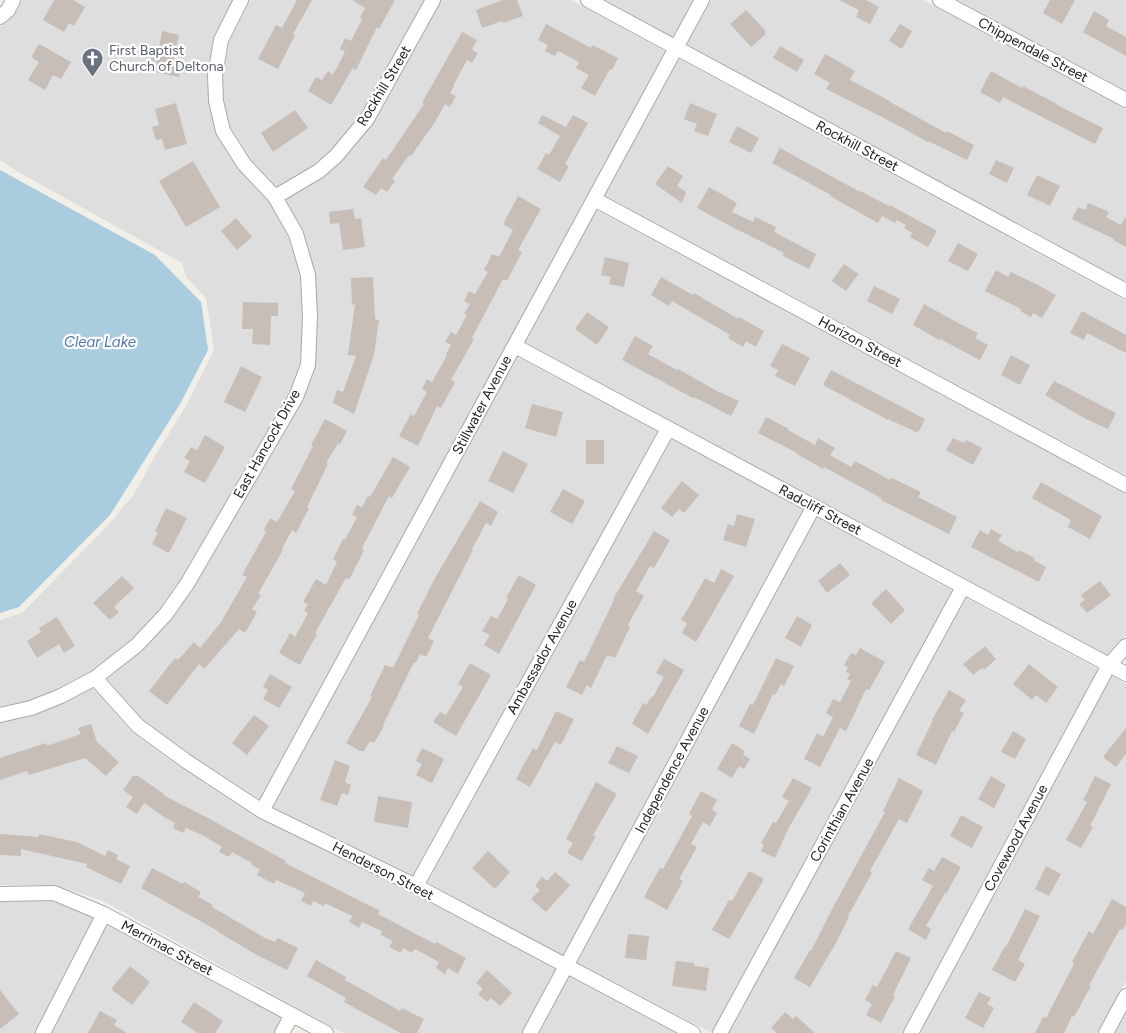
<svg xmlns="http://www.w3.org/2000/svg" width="1126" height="1033" font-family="Figtree,sans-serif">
<rect width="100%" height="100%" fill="#f1efe8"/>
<!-- residential -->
<path fill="#dfdede" d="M22 0H234L214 39 208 75 209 104 217 136 239 170 269 202 289 238 300 277 303 318 300 364 289 394 180 580 160 609 132 639 91 671 59 688 29 701 0 707V620L22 613 114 519 121 509 133 496 155 456 186 406 214 350 206 298 186 277 182 263 20 173 0 160V27L13 16Z
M250 0H425L361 114 331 151 316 165 277 187 250 158 230 127 223 99V75L229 42Z
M441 0H571L666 52 260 799 190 754 143 720 106 678 142 650 171 619 192 589 303 399 315 364 318 317 315 273 303 231 286 200 324 177 342 161 372 124Z
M606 0H694L674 38Z
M711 0H923L1126 109V282L687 44Z
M958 0H1126V91Z
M679 59 1126 301V475L604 195Z
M596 210 1126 494V635L1108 655 525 342Z
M517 357 658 432 413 875 273 807Z
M671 439 803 510 564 956 426 882Z
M816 517 953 591 712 1033 577 962Z
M966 598 1098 669 902 1033H728Z
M1111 676 1126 684V981L1097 1033H919Z
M92 687 133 733 181 768 252 815 412 893 556 970 522 1033H343L103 901 55 885H0V723L32 716 63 703Z
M52 901 95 916 35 1033H0V902Z
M108 922 282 1018 274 1033H51Z
M569 977 675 1033H538Z
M1126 1011V1033H1114Z"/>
<!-- water -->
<path fill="#a9cdde" d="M0 170 155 255 201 302 208 350 180 404 110 515 19 607 0 613Z"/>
<!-- building -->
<path fill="#c6beb7" d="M54 0H73L85 7 74 26 69 23 64 32 43 20Z
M297 0H312L293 34 295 35 278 69 258 59 276 25 282 28Z
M352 0H395L379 29 377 27 356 70 353 68 331 105 308 91 316 77 322 80 328 71 333 75 345 52 340 49 345 38 351 41 362 19 360 18 365 8Z
M503 0H517L523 16 503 23 502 21 482 28 476 10Z
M839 0H866L879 7 870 24 856 17 859 10Z
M1050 0H1075L1062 24 1043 13Z
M746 10 765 30V35L751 47 730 24Z
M1094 11 1109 20 1106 26 1126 37V56L1083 32Z
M546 24 591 48 592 45 618 58 612 70 610 69 595 96 581 88 589 75 576 68 579 62 558 51 555 56 545 51 548 45 538 40Z
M900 24 912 31 902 49 889 41Z
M162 31 179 35 173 62 182 64 179 77 155 72 157 61 151 60 154 47 159 48Z
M462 32 477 40 472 50 478 53 472 63 467 60 453 86H454L450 93 456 96 450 107 445 104 435 122 411 156 409 155 392 179 395 181 387 192 381 188 376 195 363 187 383 158 386 160 424 104 422 103Z
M39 44 71 62 61 79 53 75 45 90 28 80 39 62 31 57Z
M780 46 804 60 797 72 773 58Z
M825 54 855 71 850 80 890 101V102L946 133 947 131 974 145 967 160 928 141V142L882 117 826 89 830 83 814 74Z
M991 71 1022 88 1023 86 1057 104V105L1103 128 1095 144 1003 97 1000 103 980 92Z
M176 103 187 144 165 150 162 139 156 140 152 127 159 125 155 109Z
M690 103 717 114 708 136 694 131 697 124 684 119Z
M295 110 308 128 273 152 261 133Z
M542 115 566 127 573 115 588 123 565 164 569 166 560 182 537 169 546 153 549 155 560 136 538 123Z
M737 126 759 138 751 153 729 142Z
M780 148 860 192V191L889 206 890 205 937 231 928 247 910 237 912 233 904 228 906 225 897 220 895 223 882 216 878 223 830 196 831 195 772 163Z
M996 160 1014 168 1007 183 989 174Z
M193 161 220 207 186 227 159 181Z
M668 166 683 176 677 186 686 192 682 203 655 184Z
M1037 175 1060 186 1050 206 1027 195Z
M709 187 737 203 732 212 753 222 755 217 776 227 774 232 816 254 809 269 783 256 784 253 734 228 697 208Z
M518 196 541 209 518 250 522 252 507 281 503 279 472 338 474 339 451 380 455 382 441 408 437 406 418 446 399 436 411 414 414 416 427 392 422 389 427 379 432 382 447 355 446 354 451 345 445 342 451 332 456 335 467 315 464 314 470 304 464 301 469 291 475 294 488 272 484 270 492 254 499 257 513 230 503 224Z
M1088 203 1109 212 1106 217 1121 225 1126 216V247L1113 240 1114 239 1072 219 1078 207 1085 210Z
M353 209 355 219 361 218 365 247 343 250 339 223 330 224 329 212Z
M236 218 252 237 237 250 221 231Z
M958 243 978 254 968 271 948 261Z
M605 257 629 263 624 287 609 284 611 277 601 275Z
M844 264 857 273H859L846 291 832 281Z
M996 270 1008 277 1011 272 1036 284 1056 295 1042 318 1033 313 1031 317 1020 311 1021 309 985 291Z
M373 277 375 319 379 320 374 355 354 414 333 403 337 390 343 392 356 356 348 355 355 304 352 305 351 278Z
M661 277 693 295 694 293 738 319 739 317 764 331 756 347 746 341 743 347 728 338 730 335 672 301 669 306 651 295Z
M874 286 900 299 892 314 867 301Z
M243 302 278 303V316H271L270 345 252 344 253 329H242Z
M924 304 960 324 978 333 975 338 988 345 980 360 940 339 939 340 913 325Z
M1082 311 1126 335V353L1087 333 1084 340 1070 333Z
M587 312 609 327 597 345 575 329Z
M635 336 653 346 648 354 677 370 678 369 717 391 739 401 731 416 694 397 693 398 622 360Z
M782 344 810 358 795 386 775 376 778 370 770 366Z
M1011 355 1030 365 1020 385 1001 375Z
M241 366 262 377 245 412 224 402Z
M831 370 925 419 918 433 888 419V420L823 385Z
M1054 381 1116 413 1108 429 1084 418 1045 395Z
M532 404 563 412 556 437 525 428Z
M766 417 789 429 788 430 815 445 818 438 835 448 830 455 851 467 855 461 890 480 892 478 921 492 918 497 957 517 949 534 881 500V498L824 467 823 469 797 454V453L758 433Z
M325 419 347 431 340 444 338 443 326 463 328 464 307 507 309 508 296 533 292 530 282 549 283 550 258 594 261 595 252 609 257 612 245 633 239 629 204 669 199 664 167 705 149 691 175 658 178 660 194 642 200 648 221 622 247 577 242 575 266 532 264 530 270 518 277 522 295 491 291 489 313 446 311 445Z
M205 435 225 447 205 483 184 472 190 461 184 458 191 447 197 450Z
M953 438 964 443 966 440 982 448 973 465 946 450Z
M586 440H604V464H586Z
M503 451 528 464 513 493 488 481Z
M393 457 410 467 392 498 389 496 362 548 364 550 349 580 346 578 315 633 317 634 300 665 279 653 290 633 295 637 308 613 304 611 308 604 303 602 316 579 326 585 337 562 333 559 343 539 345 540 357 517 352 515 357 505 362 507 368 496 370 497Z
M682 481 699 495 684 513 679 509 672 517 661 508Z
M1041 482 1102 516 1090 539 1068 527 1071 520 1032 498Z
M563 489 585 501 572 524 550 512Z
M480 501 498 512 491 526 486 523 472 549 473 550 428 638 434 641 426 657 420 654 416 663 414 662 383 725 384 726 374 743 370 741 364 751H360L346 743 372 697 370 696 385 665 393 668 419 615 417 614 434 580Z
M166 508 187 518 169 553 152 544 158 532 155 531Z
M737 514 755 519 746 547 723 540 728 524 734 526Z
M991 529 1002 535 998 541 1018 552 1019 550 1035 558 1033 560 1046 567 1039 582 971 547 980 530 988 535Z
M654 531 670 540 654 568 650 566 636 591 644 596 628 625 630 627 615 658 607 655 591 688 587 685 582 695 566 687 580 660 584 662 614 600 613 599Z
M840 563 850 575 827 593 818 581Z
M721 569 734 576 696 642 682 633 687 623 681 620 690 605 705 578 714 583Z
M519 575 536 585 499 654 484 645 490 635 482 631 491 616 497 619 508 599 506 598Z
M122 576 134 588 114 607 119 612 110 620 93 603Z
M1100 581 1111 595 1087 613 1079 604 1085 600 1081 595Z
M886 589 905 610 891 624 871 603Z
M797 616 812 625 801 647 785 638Z
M57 617 75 646 64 653 59 644 37 658 27 641 41 632 39 628Z
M985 646 996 659 984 670 982 668 973 675 963 664Z
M860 648 885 662 869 690 866 689 846 731 840 728 820 767 804 759 817 733 823 737 833 717 826 713 833 699 840 702 851 681 847 679 850 674 846 672 848 667 844 665 851 653 856 655Z
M776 658 794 666 784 686 781 684 775 695 773 694 754 734 739 726 750 704 753 705Z
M664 659 684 670 648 734 632 724 643 703 646 705 652 696 653 697 664 677 656 673Z
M470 663 491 675 456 736 433 722 440 712 446 715 463 687 458 684Z
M1029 664 1058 687 1046 703 1036 695 1032 700 1013 684Z
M270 674 292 687 279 708 263 699 268 690 263 687Z
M949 690 966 700 959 711 964 713 954 732 952 731 936 765 916 755 933 720H932Z
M556 711 574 719 561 745 555 742 530 787 516 779 533 748 537 750Z
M254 715 269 726 247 755 232 743Z
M91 724 97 742 119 762 106 776 85 758 29 775 27 771 0 780V758L46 743 47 746 81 734 78 728Z
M1126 728V754L1116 767 1103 757Z
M1013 731 1026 739 1015 759 1001 752Z
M732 743 745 751 743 755 750 759 744 769 739 766 732 778 717 769Z
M617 746 638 756 629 773 608 763Z
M422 748 444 759 432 783 416 775 422 764 416 761Z
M335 760 350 766 345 782 351 785 348 795 342 793 337 806 320 800Z
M133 776H138L164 794 163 795 206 817 286 861 285 863 380 911 378 914 435 944 436 942 466 958 458 974 448 968 445 974 436 968 439 962 415 949 412 953 403 948 401 953 389 947 393 941 381 935 382 931 362 922 359 928 349 922 352 916 325 903 324 906 313 901 311 906 301 901 305 893 276 880 274 884 257 875 260 870 251 864 252 863 232 852 229 857 219 852 222 847 204 836 186 828 183 833 173 828 175 823 164 817 144 803 137 814 126 807 133 797 123 790Z
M991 776 1006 785 994 808 978 799Z
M1095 776 1111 784 1090 826 1093 827 1081 848 1066 840 1087 802 1083 800Z
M793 778 812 788 788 829 775 858 761 851 764 845 761 843 773 822 776 823 789 801 782 797Z
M899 778 923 791 907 823 899 819 870 871 872 873 848 916 849 917 836 943 810 987 794 978 810 950 811 951 831 911 885 812 883 811Z
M596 782 617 794 593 835 596 836 582 861 567 853 573 843 566 839Z
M701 791 717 800 712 810 717 813 710 826 703 822 691 844 697 847 679 879 683 881 667 910 644 897 660 868 663 869 692 816 689 814Z
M378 796 412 802 408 828 374 822Z
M961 815 983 827 972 848 950 836Z
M0 834 38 837 39 834 77 842 105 856 108 850 118 855 116 859 130 866 121 884 86 867 87 864 21 849V856L0 855Z
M488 851 510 872 495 889 472 868Z
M942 857 961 867 946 894 945 893 926 926 931 929 926 940 908 929 933 886 922 880 929 868 934 871Z
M1046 866 1061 874 1049 896 1035 889Z
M152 868 183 884 184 882 201 892 198 897 213 905 212 907 265 938 275 942 278 938 298 948 287 970 255 954 218 932V931L141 888Z
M749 871 764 879 729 939 712 930 729 900 732 901Z
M555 872 570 885 546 912 531 899 540 890 535 886 542 877 547 881Z
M1112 899 1126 907V924L1123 930 1120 929 1089 985 1091 986 1074 1017 1072 1016 1064 1033H1035L1043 1017 1046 1018 1074 964 1072 962 1089 931 1093 934Z
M1025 909 1040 916 1018 960 1025 964 1015 982 992 970 1005 946 1006 947Z
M628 934 649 936 646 960 625 958Z
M896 951 911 958 893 995 895 996 881 1023 866 1015 872 1004 865 1000 873 985 877 987Z
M316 960 346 977 345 980 400 1011 402 1008 424 1019 417 1033H401L395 1030 344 1002 346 998 307 976Z
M676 961 694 963V966L709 968 706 991 672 986Z
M130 966 150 982 132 1005 111 989Z
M487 970 512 993 500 1006 491 998 487 1002 478 994 483 989 476 983Z
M0 990 19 1014 0 1029Z
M979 992 991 998 987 1004 994 1008 983 1028 965 1018Z
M194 1002 223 1021 215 1033H198L181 1022Z
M100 1011 117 1020 114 1025 127 1033H88Z
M785 1012 793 1019 796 1016 815 1033H777L771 1028Z"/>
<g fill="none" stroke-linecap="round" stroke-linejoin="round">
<defs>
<path id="minor" d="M588 0 1126 291
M940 0 1126 100
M0 17 8 10 13 0
M275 197 319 171 336 156 367 119 433 0
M594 199 1126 485
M515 346 1126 674
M95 678 138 726 186 761 262 811 416 886 693 1033
M0 715 31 708 61 696 95 678 137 645 166 614 187 584 296 397 308 365 310 317 308 275 296 234 275 197 244 164 223 131 216 101 215 76 221 40 241 0
M262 811 702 0
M416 886 668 429
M0 894 54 893 104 914 326 1033
M43 1033 104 914
M282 1033 292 1015
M530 1033 814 506
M720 1033 963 587
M911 1033 1109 665 1126 646
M1106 1033 1126 996"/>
</defs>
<!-- minor casing -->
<use href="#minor" stroke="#a8a8a8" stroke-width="16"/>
<!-- minor -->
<use href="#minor" stroke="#fff" stroke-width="14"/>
</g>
<!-- icons -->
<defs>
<symbol id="church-pin" viewBox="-11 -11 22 30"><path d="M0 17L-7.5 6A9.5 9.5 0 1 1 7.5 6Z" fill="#6b7280" stroke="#fff"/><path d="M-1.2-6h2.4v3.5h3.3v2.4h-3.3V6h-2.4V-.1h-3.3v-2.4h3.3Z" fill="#fff"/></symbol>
</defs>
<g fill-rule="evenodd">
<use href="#church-pin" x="80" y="46" width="25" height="34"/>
</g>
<g text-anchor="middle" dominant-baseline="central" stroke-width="4.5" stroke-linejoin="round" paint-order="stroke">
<!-- worship labels -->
<g font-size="14" fill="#5b616d" stroke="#fff" text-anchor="start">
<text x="109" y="50">First Baptist<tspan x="109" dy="16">Church of Deltona</tspan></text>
</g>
<!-- street labels -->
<g font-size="14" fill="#212121" stroke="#fff">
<text transform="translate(1033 50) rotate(28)">Chippendale Street</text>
<text transform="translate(384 86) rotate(-59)">Rockhill Street</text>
<text transform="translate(857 146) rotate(28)">Rockhill Street</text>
<text transform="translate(860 342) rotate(28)">Horizon Street</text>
<text transform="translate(482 405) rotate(-62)">Stillwater Avenue</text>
<text transform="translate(267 444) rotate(-61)">East Hancock Drive</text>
<text transform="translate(820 510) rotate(28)">Radcliff Street</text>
<text transform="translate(542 657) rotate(-61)">Ambassador Avenue</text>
<text transform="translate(672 770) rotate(-62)">Independence Avenue</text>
<text transform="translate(842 810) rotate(-61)">Corinthian Avenue</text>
<text transform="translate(1016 838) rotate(-62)">Covewood Avenue</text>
<text transform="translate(383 871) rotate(27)">Henderson Street</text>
<text transform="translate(167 948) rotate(28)">Merrimac Street</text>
</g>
<!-- water labels -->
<g font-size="15" font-style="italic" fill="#4d77b0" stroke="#fff">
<text x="100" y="342">Clear Lake</text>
</g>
</g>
</svg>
